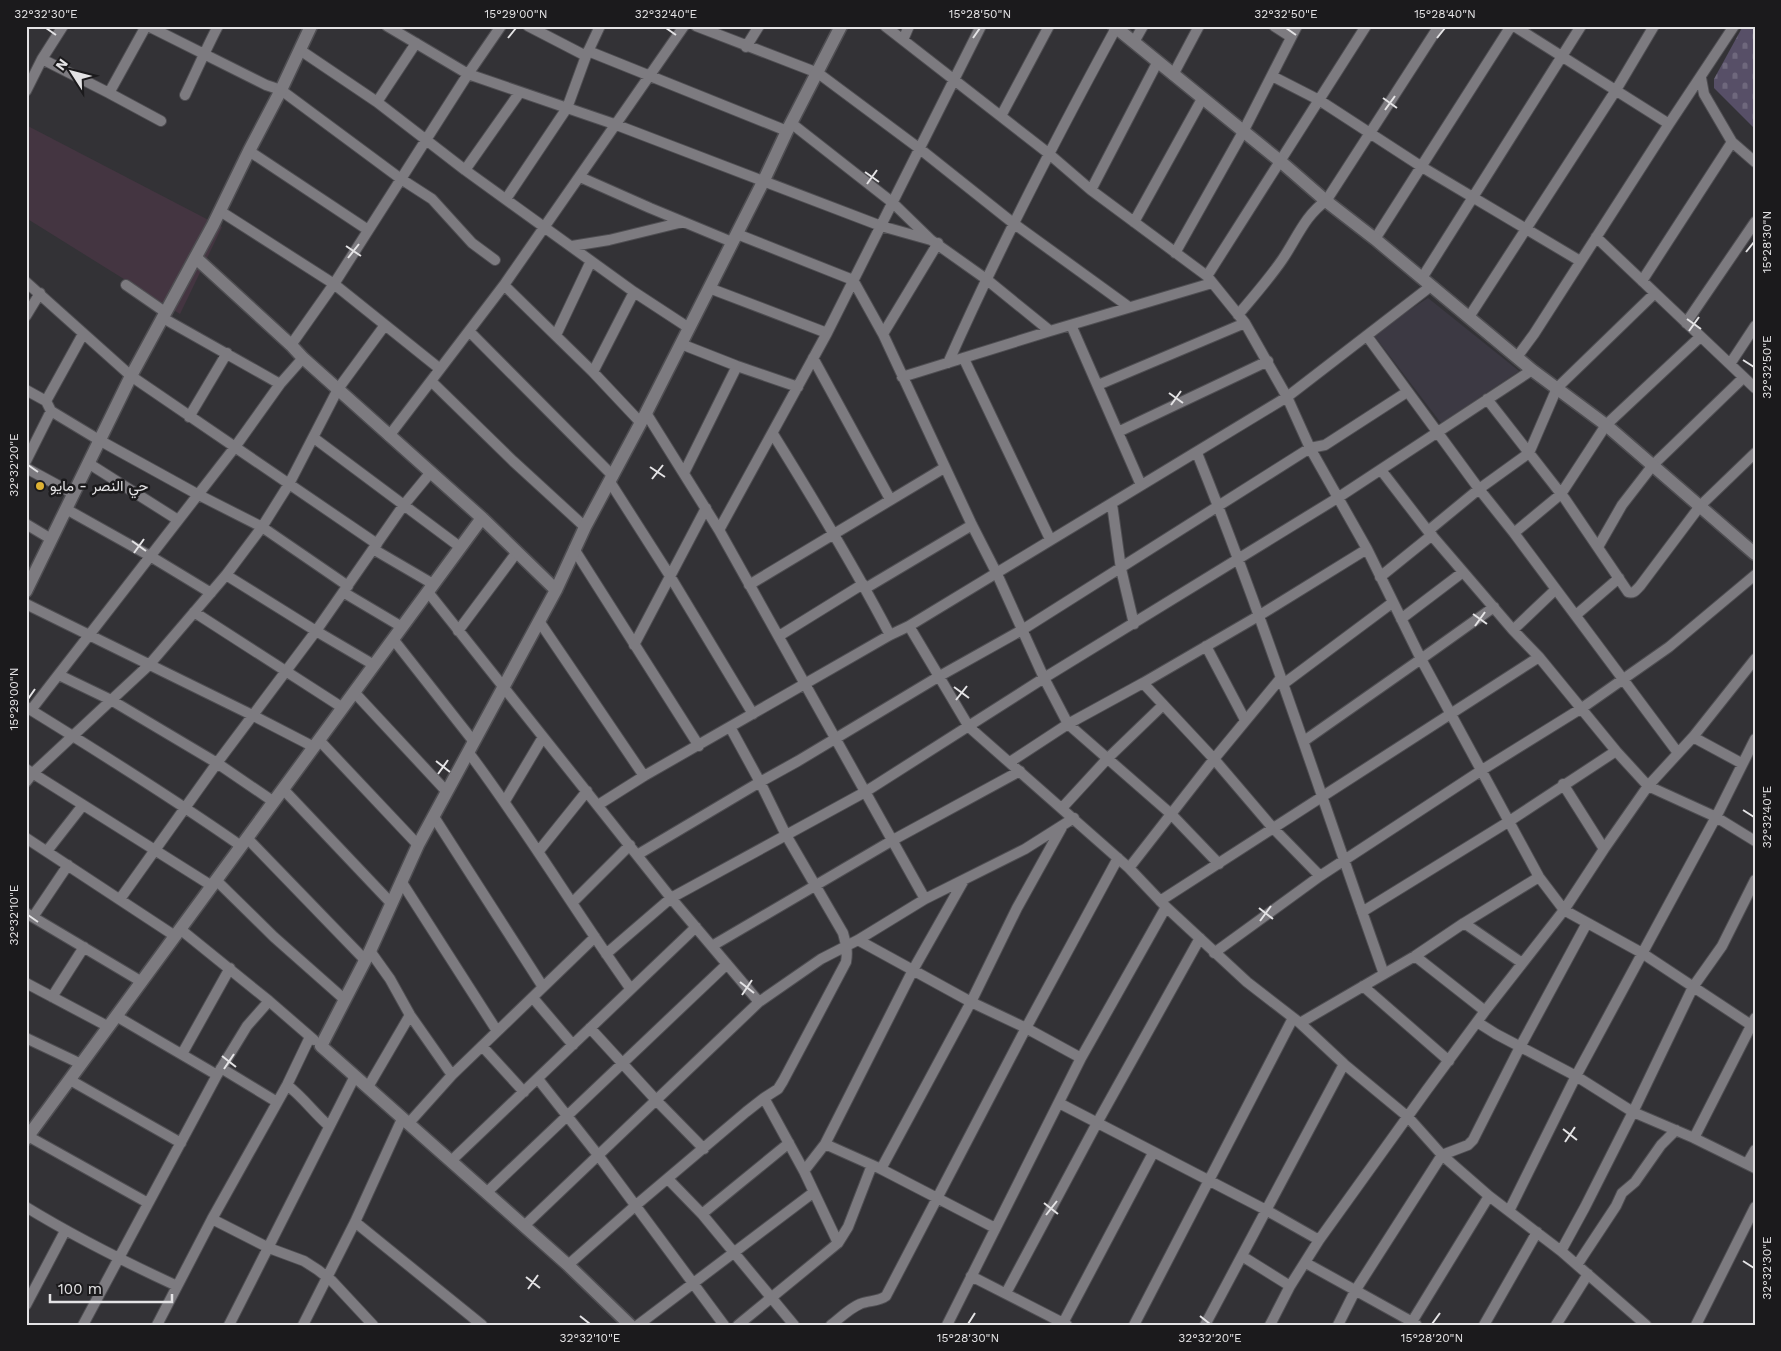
<svg xmlns="http://www.w3.org/2000/svg" width="1781" height="1351" font-family="'Work Sans',Vazirmatn,sans-serif">
<defs>
<pattern id="cemetery-stones" width="16" height="16" patternUnits="userSpaceOnUse" patternTransform="scale(1.25)"><rect width="16" height="16" fill="#574f67"/><path d="M2 7V4a2 2 0 0 1 4 0v3zM10 15v-3a2 2 0 0 1 4 0v3z" fill="#6f687d"/></pattern>
</defs>
<rect width="100%" height="100%" fill="#333236"/>
<!-- commercial -->
<path fill="#443541" d="M26 125 222 227 180 314 26 218Z"/>
<!-- built -->
<path fill="#3c3943" d="M1428 298 1519 371 1441 423 1373 334Z"/>
<!-- cemetery -->
<path fill="url(#cemetery-stones)" d="M1743 26H1755V129L1714 88V79Z"/>
<g fill="none" stroke-linecap="round" stroke-linejoin="round">
<defs>
<path id="minor" d="M148 26 266 85 281 90 401 179 432 199 472 243 495 260
M387 26 468 74 614 124 881 226 931 240
M528 26 586 56
M696 26 818 73 920 149 1013 223 1129 307
M885 26 1048 153 1091 190 1207 276 1245 323 1287 397 1310 448 1367 549 1421 659 1539 877 1564 910 1642 953 1751 1025
M1274 26 1291 37
M1514 26 1669 124
M903 40 909 26
M1134 42 1143 26
M746 47 759 26
M300 50 377 102 465 170 634 292 689 328
M588 51 787 131
M42 59 109 93 146 26
M1173 75 1199 26
M1272 76 1319 100 1422 167 1580 261
M1701 78 1704 94 1732 142 1755 162
M26 91 42 59 63 26
M109 93 161 121
M185 95C196 72 206 49 218 26
M377 102 416 43
M1001 116 1049 26
M791 123 893 203 931 240 986 279 1050 331
M249 151 368 230
M465 170 520 92
M580 177 650 208 732 242
M1091 190 1157 63
M506 199 567 108 586 56 600 26
M220 211 334 284 440 369
M1134 222 1202 99
M737 234 853 280 883 334 972 525 997 574 1044 678 1068 724 1171 814 1219 864
M1596 237 1755 388
M1375 239 1511 26
M572 246 609 240 683 222
M1175 253 1243 132 1297 26
M1207 276 1366 26
M1422 278 1581 26
M1642 281 1732 142
M26 282 131 376 377 544
M126 285 165 312
M504 285 593 372 641 423
M709 288 827 333
M1238 315C1253 297 1269 279 1282 260 1296 240 1305 215 1326 201L1439 26
M26 316 40 293
M1469 317 1616 90 1654 26
M163 318 280 384
M1686 323 1755 222
M1071 325 1141 485
M469 331 613 476
M883 334 938 243
M556 335 591 261
M1367 336 1479 489 1514 533 1678 753
M681 344 737 366 798 387
M291 345 334 284 468 74 501 26
M1517 357 1534 334 1669 124 1734 26
M813 358 890 499
M964 359 1050 539
M948 363C999 248 1056 138 1116 28
M1730 364 1755 326
M593 372 634 292
M902 377 1050 331 1212 283
M431 381 513 461 585 527
M1098 385 1245 323
M26 390 46 401 51 411 99 440 197 494 262 527 348 586
M1487 399 1565 499 1628 592C1634 594 1636 590 1640 586L1700 506 1755 453
M46 401 83 334
M646 413 719 530 925 899
M189 417 227 353
M1118 432 1268 361
M773 434C814 500 854 566 890 635
M389 436 504 285 684 26
M314 438 460 547
M1197 453C1266 624 1322 800 1384 974
M26 461 51 411
M88 463 178 520
M26 468 74 494
M1381 470 1428 531 1513 630 1539 657 1616 751 1648 786 1716 817 1755 841
M684 473 737 366
M610 482 670 576 753 714
M1112 504 1121 569 1134 624
M66 509 150 556 211 593
M26 524 51 539
M719 530 827 333 981 26
M1428 531 1479 489 1529 453 1557 388 1655 293
M1514 533 1561 494 1606 425 1700 337
M1598 547 1622 505 1653 465 1743 378
M373 549 433 584
M574 549 699 746
M226 575 316 631 374 665
M1380 577 1432 535
M749 585 944 468
M866 588 972 525
M343 592 402 627
M428 592 671 898 759 1002
M26 604 252 715 314 747
M194 612 343 708
M1576 615 1619 578
M1401 619 1463 572
M539 621 644 776
M909 626 969 727 1129 868 1166 907 1247 982 1300 1023 1344 1064 1408 1117 1442 1155 1489 1196 1561 1251 1646 1325
M1513 630 1555 590
M458 631 517 552
M779 636 863 584
M393 639 474 742
M634 645 706 508
M1206 646 1245 720
M59 675 111 700 217 763 274 802
M1143 683 1214 759 1272 827 1320 876
M1282 685 1392 603
M354 692 447 792
M26 707C99 752 171 797 241 846
M31 710 235 447 280 384 303 358
M730 727 760 782 786 835 843 933C846 944 848 951 846 962L783 1081 778 1089 764 1098 804 1171 838 1243
M1693 737 1741 763
M319 740 418 845
M1304 741 1421 659 1494 607
M469 753C526 829 575 911 630 988
M1010 762 1068 724 1143 683 1260 615 1367 549
M26 769 212 886
M26 782 33 773 149 665 226 575 262 527 289 484 338 389 385 325
M1563 784 1604 849
M283 789 391 903
M505 801 543 737
M598 805 644 776 890 635 909 626 1287 397 1431 286
M1062 808 1107 759 1163 705
M434 817 543 987
M26 838 175 936
M247 838 365 960
M47 851 83 805
M538 852 587 791
M637 855 760 782 798 761 938 677 1022 630 1310 448 1325 445 1407 392
M1129 868 1214 759 1280 679
M216 880 274 937 344 999
M401 881 497 1031
M120 899 217 763 316 631 403 506 431 472
M1160 901 1539 657
M572 903 630 845
M1362 912 1508 822 1616 751
M26 913 142 982
M33 917 68 865
M1464 923 1522 963
M180 929 269 1001 314 1040
M858 940 971 1002 1026 1028 1081 1058
M712 946 893 840 1020 771
M370 951 390 979 410 1015 452 1075
M1214 953 1320 876 1482 770 1582 708 1669 647 1755 575
M606 954 671 898 865 792 1044 678 1339 497 1532 370
M1415 956 1485 1011
M26 983 109 1027
M1363 986 1449 1061
M52 997 84 947
M533 998 573 1045
M116 1016 217 1075
M1477 1022 1496 1034 1576 1076 1633 1112 1694 1138 1755 1168
M1300 1023 1415 956 1464 923 1539 877
M590 1028 656 1100 704 1149
M26 1038 81 1064
M482 1046 524 1092
M182 1054 230 968
M221 1068 277 1102
M538 1079 598 1155 724 1325
M70 1080 181 1143
M287 1085C303 1097 314 1113 329 1126
M368 1087 410 1015
M1059 1103 1266 1210 1319 1240
M408 1124 452 1075 595 937
M26 1135 148 1203
M1694 1138 1755 1018
M825 1144 913 970 964 880
M451 1161 696 927
M1747 1164 1755 1150
M881 1169 971 1002 1017 908 1062 827
M804 1171 825 1144 881 1169 995 1228
M668 1179 702 1214 794 1325
M487 1192 727 964
M26 1207C75 1237 125 1262 177 1286
M1509 1211 1576 1076 1716 817 1755 739
M702 1214 789 1143
M212 1219 269 1248 304 1261 318 1270 332 1281 373 1325
M355 1222 482 1325
M524 1226 759 1002 821 959 858 940 925 899 1025 849 1074 818
M1561 1251 1585 1207 1633 1112 1693 987 1722 946 1755 880
M1242 1256 1290 1286
M1306 1263 1416 1324
M568 1265 635 1206 746 1112 764 1098
M1577 1265 1616 1206 1622 1193 1635 1182 1661 1145 1676 1130
M971 1276 1067 1325
M1006 1293 1097 1123 1200 938
M26 1305 65 1231
M1063 1323 1153 1153
M83 1325 217 1075 247 1026 269 1001
M157 1325 212 1219 287 1085 310 1037
M229 1325 355 1076
M303 1325 355 1222 402 1119
M638 1325 814 1192
M738 1325 838 1243 848 1227 872 1165
M831 1325C840 1318 850 1308 860 1304 869 1300 878 1302 886 1296L1026 1028 1118 858
M947 1325 1081 1058 1166 907
M1134 1325 1293 1018
M1205 1325 1344 1064
M1270 1325 1290 1286 1319 1240 1426 1091 1485 1011 1564 910 1604 849 1648 786 1693 737 1755 659
M1338 1325 1355 1291 1442 1155 1468 1145 1473 1140 1520 1047 1587 923
M1410 1325 1489 1196
M1484 1325 1537 1232
M1556 1325 1588 1274
M1696 1325 1755 1207"/>
<path id="tertiary" d="M1114 26 1280 161 1326 201 1375 239 1532 370 1606 425 1755 554
M196 258 291 345 303 358 482 518 556 590
M26 591 131 376 213 225 249 151 281 90 311 26
M26 1139 482 518
M630 1325 568 1265 321 1046 370 951 418 845 556 590 585 527 646 413 764 180 787 131 841 26"/>
</defs>
<!-- minor casing -->
<use href="#minor" stroke="#4f4e52" stroke-width="12"/>
<!-- tertiary casing -->
<use href="#tertiary" stroke="#4f4e52" stroke-width="15"/>
<!-- minor -->
<use href="#minor" stroke="#7d7b80" stroke-width="10"/>
<!-- tertiary -->
<use href="#tertiary" stroke="#7d7b80" stroke-width="12"/>
</g>
<!-- ticks -->
<path fill="none" stroke="#e4e3e5" stroke-width="2" d="M46 28 56 35M666 28 676 35M1286 28 1296 35M508 38 516 28M973 38 980 28M1437 38 1445 28M1383 98 1397 108M1385 110 1395 96M865 172 879 182M867 184 877 170M346 246 361 256M1746 252 1754 242M348 258 359 244M1687 319 1701 329M1689 331 1699 317M1743 360 1754 367M1169 393 1183 403M1171 405 1181 391M28 465 38 472M650 467 665 477M652 479 663 465M132 541 146 551M134 553 144 539M1473 614 1487 624M1475 626 1485 612M954 687 969 698M28 699 35 689M956 700 967 686M436 761 450 772M438 774 448 760M1743 810 1754 817M1259 908 1273 919M28 915 38 922M1260 921 1271 906M740 982 754 993M742 995 752 980M222 1056 236 1067M224 1069 234 1054M1563 1129 1577 1140M1565 1142 1575 1127M1044 1203 1058 1214M1046 1215 1057 1201M1743 1261 1754 1268M526 1277 540 1288M528 1289 538 1275M580 1316 590 1324M1200 1316 1210 1324M968 1324 975 1313M1432 1324 1440 1313"/>
<!-- markers -->
<circle fill="#ddb133" stroke="#1b1a1c" stroke-width="2" cx="40" cy="486" r="5"/>
<g text-anchor="middle" dominant-baseline="central" stroke-width="5" stroke-linejoin="round" paint-order="stroke">
<!-- poi labels -->
<g font-size="15" fill="#e4e3e5" stroke="#1b1a1c" text-anchor="start">
<text x="50" y="486">حي النصر - مايو</text>
</g>
</g>
<!-- border -->
<rect width="1781" height="1351" fill="none" stroke="#1b1a1c" stroke-width="55"/>
<!-- north arrow -->
<g transform="translate(72 72) rotate(306)" stroke="#1b1a1c" stroke-width="4" paint-order="stroke">
<path d="M0-4L9 19L0 12L-9 19Z" fill="#e4e3e5"/>
<text y="-8" font-size="14" font-weight="bold" text-anchor="middle" fill="#e4e3e5">N</text>
</g>
<!-- scale -->
<path d="M50 1294v8h122v-8" fill="none" stroke="#e4e3e5" stroke-width="2.5"/>
<text x="58" y="1294" font-size="15" fill="#e4e3e5" stroke="#1b1a1c" stroke-width="4" paint-order="stroke">100 m</text>
<rect x="28" y="28" width="1726" height="1296" fill="none" stroke="#e4e3e5" stroke-width="2"/>
<g font-size="12" text-anchor="middle" fill="#e4e3e5">
<text x="46" y="18">32°32'30"E</text>
<text x="516" y="18">15°29'00"N</text>
<text x="666" y="18">32°32'40"E</text>
<text x="980" y="18">15°28'50"N</text>
<text x="1286" y="18">32°32'50"E</text>
<text x="1445" y="18">15°28'40"N</text>
<text transform="translate(1767 242) rotate(-90)" y="4">15°28'30"N</text>
<text transform="translate(1767 367) rotate(-90)" y="4">32°32'50"E</text>
<text transform="translate(14 465) rotate(-90)" y="4">32°32'20"E</text>
<text transform="translate(14 699) rotate(-90)" y="4">15°29'00"N</text>
<text transform="translate(1767 817) rotate(-90)" y="4">32°32'40"E</text>
<text transform="translate(14 915) rotate(-90)" y="4">32°32'10"E</text>
<text transform="translate(1767 1268) rotate(-90)" y="4">32°32'30"E</text>
<text x="590" y="1342">32°32'10"E</text>
<text x="968" y="1342">15°28'30"N</text>
<text x="1210" y="1342">32°32'20"E</text>
<text x="1432" y="1342">15°28'20"N</text>
</g>
</svg>
